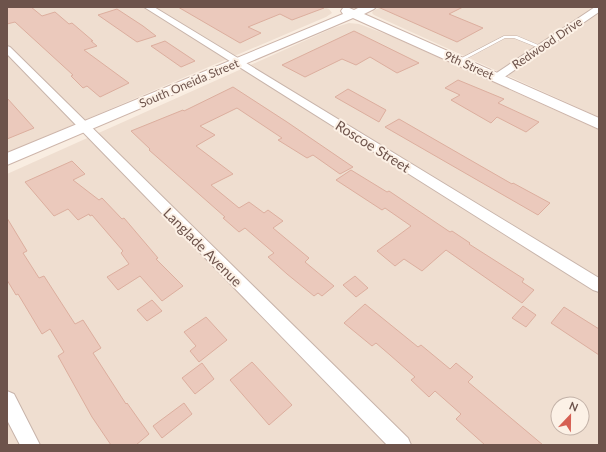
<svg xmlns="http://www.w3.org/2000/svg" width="606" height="452" font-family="Lato,sans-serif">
<rect width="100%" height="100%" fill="#f9ede1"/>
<!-- residential -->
<path fill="#efded0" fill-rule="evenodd" d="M7 7H324L329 9 332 13 326 17 7 153Z
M381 7H599V117L374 15 372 13 373 11Z
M349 23 359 24 391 36 599 130V445H7V174L333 28ZM558 404H582V428H558Z"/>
<!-- building -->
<path fill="#ebc9bc" stroke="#dcae9e" d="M7 7H31L42 16 55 12 69 24 72 23 93 41H91L97 46 84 50 129 83 100 97 87 86 83 88 71 76 73 75 15 22 7 24Z
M178 7H324V8L292 20 280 14 248 27 261 33 240 43Z
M378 7H463L449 14 483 28 457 42Z
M117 9 143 26 156 36 137 42 98 15Z
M354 31 419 63 397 73 370 57 356 65 342 59 305 77 282 65Z
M165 41 195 61 181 67 151 46Z
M458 80 504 99 498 103 539 122 526 132 497 117 491 123 451 100 460 95 445 88Z
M233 87 287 122 353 167 340 174 313 155 307 158 278 140 282 138 237 108 200 126 215 135 196 146 233 174 211 185 239 208 249 202 264 213 268 210 283 221 273 228 309 258 305 262 334 286 322 296 318 293 314 296 287 274 268 257 274 253 245 228 239 232 223 218 225 217 149 150 150 149 131 131 183 110 184 111Z
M348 89 386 110 379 122 335 97Z
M7 98 34 128 7 139Z
M399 119 512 184 513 183 550 203 538 215 385 127Z
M72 161 85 174 73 180 99 200 102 198 122 219 124 218 158 258 156 259 183 286 162 301 140 276 118 290 107 277 129 264 121 253 123 251 92 215 90 216 89 214 78 220 68 209 54 216 25 182Z
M351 170 387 192 389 191 450 232 452 231 470 243 469 244 524 279 522 282 534 290 522 303 446 250 422 271 404 259 395 266 377 251 411 226 385 208 382 210 336 180Z
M7 218 27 251 23 253 39 278 44 276 75 324 83 320 101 348 93 353 126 404 127 403 149 434 136 445H111L92 417 58 356 64 352 50 329 42 334 18 294 16 295 7 280Z
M355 276 368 288 356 297 343 285Z
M152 300 162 311 147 321 137 310Z
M365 304 418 347 421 345 450 369 456 363 473 377 468 382 543 445H485L456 419 461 414 435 391 429 397 411 380 415 377 390 355 376 343 372 346 344 323Z
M523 306 536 315 526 327 512 318Z
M564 307 599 329V355L551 323Z
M206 317 227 340 199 362 190 351 196 346 184 332Z
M252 362 292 405 269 425 230 380Z
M202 363 214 379 195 394 182 378Z
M184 403 192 414 162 438 153 426Z"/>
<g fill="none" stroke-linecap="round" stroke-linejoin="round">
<defs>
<path id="lane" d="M504 36H517L543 47 539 48 514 38H505L460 62 456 61Z"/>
<path id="street" d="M144 7H154L599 278V292L593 290Z
M595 7H599V12L500 80H492L491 78 492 76Z
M7 46 10 47 408 438 411 445H387L7 54Z
M7 391 14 394 40 445H20L7 420Z"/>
<path id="secondary" d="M347 7 354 10 360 7H376L374 9 364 14 599 118V129L353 18 7 165V153L343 14 341 11 343 8Z"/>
</defs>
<!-- lane casing -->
<use href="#lane" stroke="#c8b4aa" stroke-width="1"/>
<!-- street casing -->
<use href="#street" stroke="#c8b4aa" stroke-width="2"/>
<!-- secondary casing -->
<use href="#secondary" stroke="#cdb5aa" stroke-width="2"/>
<!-- lane -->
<use href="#lane" fill="#fff" fill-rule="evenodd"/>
<!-- street -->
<use href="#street" fill="#fff" fill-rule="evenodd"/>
<!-- secondary -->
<use href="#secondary" fill="#fff" fill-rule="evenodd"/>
</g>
<g text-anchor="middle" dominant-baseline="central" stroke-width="4" stroke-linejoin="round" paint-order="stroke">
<!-- far-street labels -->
<g font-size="12" fill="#6d534b" stroke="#fcf1e6">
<text transform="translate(547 43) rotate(-34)">Redwood Drive</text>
<text transform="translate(469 65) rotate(24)">9th Street</text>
<text transform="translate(189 83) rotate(-23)">South Oneida Street</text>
</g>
<!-- street labels -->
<g font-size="14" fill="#6d534b" stroke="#fcf1e6">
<text transform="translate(373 146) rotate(32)">Roscoe Street</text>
<text transform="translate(203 247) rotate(45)">Langlade Avenue</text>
</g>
</g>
<!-- border -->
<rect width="606" height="452" fill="none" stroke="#6d534b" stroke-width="16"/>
<!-- north arrow -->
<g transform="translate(570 416) rotate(22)"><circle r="19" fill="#fcf1e6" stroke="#c3b2a8"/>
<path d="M0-3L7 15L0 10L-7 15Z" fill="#d66053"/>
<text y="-6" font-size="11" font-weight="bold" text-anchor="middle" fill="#6d534b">N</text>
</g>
</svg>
